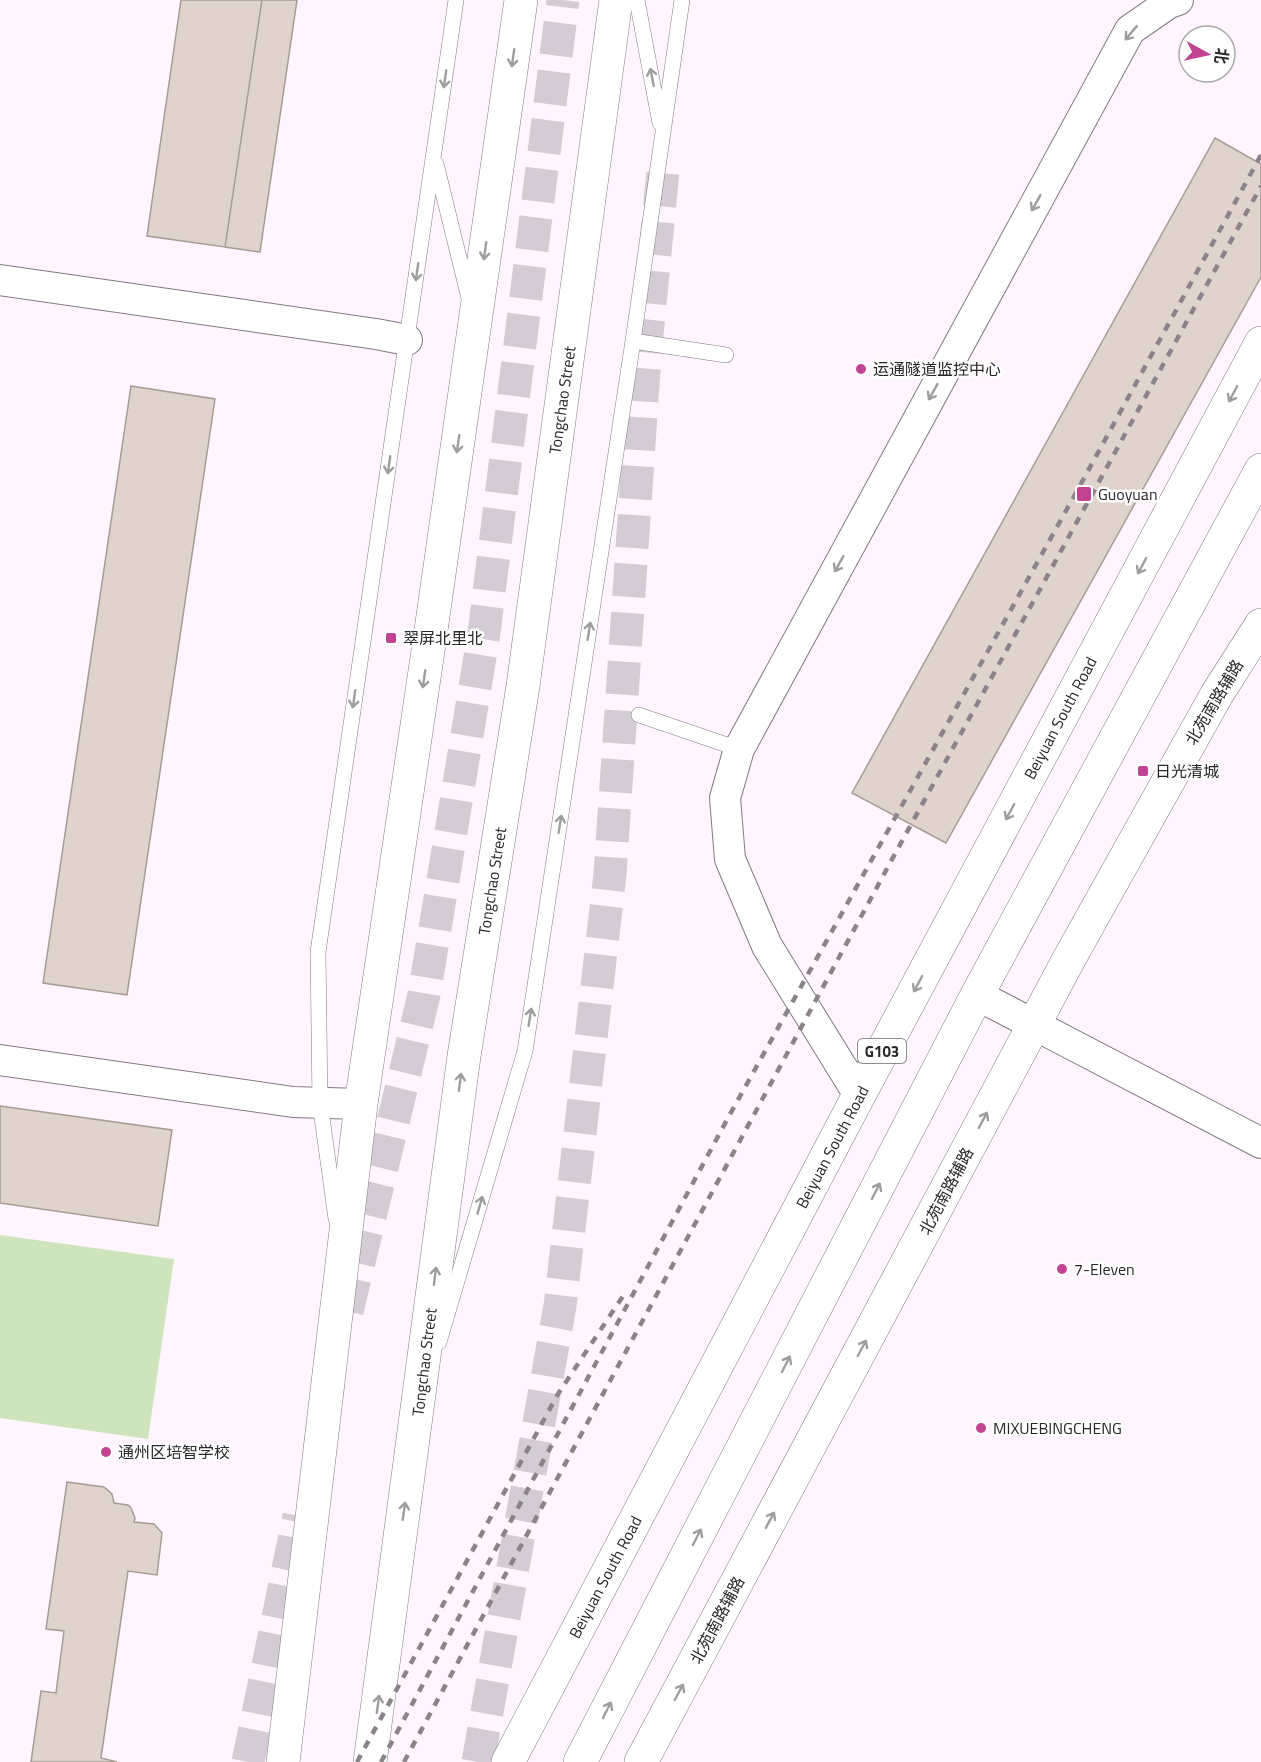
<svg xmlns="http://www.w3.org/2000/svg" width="1261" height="1762" font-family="'Titillium Web','Noto Sans SC',sans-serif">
<rect width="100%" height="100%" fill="#fff5fe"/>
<!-- green -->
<path fill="#cee4bc" d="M0 1235 174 1259 148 1439 0 1418Z"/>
<!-- building -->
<path fill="#dfd3cc" stroke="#a79c95" stroke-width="1.5" d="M181 0H262L225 247 147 236Z
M262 0H297L260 252 225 247Z
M1215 138 1261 164V277L946 843 852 793Z
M131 386 215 399 127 995 43 983Z
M0 1106 172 1130 158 1226 0 1203Z
M67 1482 104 1487 112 1494 114 1503 128 1505 131 1508 135 1518 134 1522 154 1524 162 1533 157 1575 128 1571 101 1758 117 1762H31L41 1691 56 1693 64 1631 46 1629Z"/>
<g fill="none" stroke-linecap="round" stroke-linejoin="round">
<!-- trunk-tunnel -->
<path stroke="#d4ccd4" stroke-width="33" stroke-dasharray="33 16" stroke-linecap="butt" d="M347 1311 424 995 484 633 563 0
M248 1762 299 1516
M478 1762 560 1306 610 874 645 355 663 171"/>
<defs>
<path id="service" d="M637 0 660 123
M436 164 469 298
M633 341 726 355
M639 715 739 749
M336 1219 320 1103 318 952 456 0
M439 1342 525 1051 633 341 682 0"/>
<path id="minor" d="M0 280 376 334 407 340
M977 995 1261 1143
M0 1060 293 1102 361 1104
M859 1095 767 946 730 859 725 798 739 749 1130 30 1169 3 1178 0"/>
<path id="tertiary" d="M641 1762 1069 959 1217 694 1261 625"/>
<path id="primary" d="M283 1762 361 1104 429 644 521 0
M370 1762 464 1056 523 686 616 0"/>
<path id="trunk" d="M508 1762 859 1095 1261 343
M580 1762 977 995 1261 470"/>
</defs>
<!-- service casing -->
<use href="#service" stroke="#827982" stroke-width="16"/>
<!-- minor casing -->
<use href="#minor" stroke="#827982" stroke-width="32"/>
<!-- tertiary casing -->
<use href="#tertiary" stroke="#827982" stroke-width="34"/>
<!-- primary casing -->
<use href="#primary" stroke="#827982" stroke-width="34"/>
<!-- trunk casing -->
<use href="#trunk" stroke="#827982" stroke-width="34"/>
<!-- service -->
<use href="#service" stroke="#fff" stroke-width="15"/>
<!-- minor -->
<use href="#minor" stroke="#fff" stroke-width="30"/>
<!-- tertiary -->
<use href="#tertiary" stroke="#fff" stroke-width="33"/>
<!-- primary -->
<use href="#primary" stroke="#fff" stroke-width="33"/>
<!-- trunk -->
<use href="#trunk" stroke="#fff" stroke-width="33"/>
<!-- rail -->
<path stroke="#8a848a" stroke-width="4.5" stroke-dasharray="8 8" stroke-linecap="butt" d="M357 1762 558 1394 625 1293
M381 1762 729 1116 1077 491 1261 155
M404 1762 896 852 1261 186"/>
</g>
<!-- one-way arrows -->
<defs><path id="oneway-shaft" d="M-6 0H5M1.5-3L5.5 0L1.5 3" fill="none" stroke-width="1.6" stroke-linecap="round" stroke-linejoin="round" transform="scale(1.5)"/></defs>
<g stroke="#9f9d9f">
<use href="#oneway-shaft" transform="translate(1131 33) rotate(130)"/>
<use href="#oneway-shaft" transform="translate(513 58) rotate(98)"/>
<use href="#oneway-shaft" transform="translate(652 77) rotate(-101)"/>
<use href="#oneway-shaft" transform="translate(445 79) rotate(98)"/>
<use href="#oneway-shaft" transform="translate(1036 203) rotate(119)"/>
<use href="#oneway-shaft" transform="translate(485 251) rotate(98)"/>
<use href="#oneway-shaft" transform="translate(417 272) rotate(98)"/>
<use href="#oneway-shaft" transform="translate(933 392) rotate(119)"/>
<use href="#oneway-shaft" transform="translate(1233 394) rotate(118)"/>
<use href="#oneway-shaft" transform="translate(458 444) rotate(98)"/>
<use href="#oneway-shaft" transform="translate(389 465) rotate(98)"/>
<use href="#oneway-shaft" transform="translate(839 564) rotate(119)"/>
<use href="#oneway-shaft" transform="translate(1142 566) rotate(118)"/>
<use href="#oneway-shaft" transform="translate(589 631) rotate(-81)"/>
<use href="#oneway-shaft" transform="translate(424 679) rotate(98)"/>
<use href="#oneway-shaft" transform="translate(354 699) rotate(98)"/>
<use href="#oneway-shaft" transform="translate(1010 812) rotate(118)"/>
<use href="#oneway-shaft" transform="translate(560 824) rotate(-81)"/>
<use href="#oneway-shaft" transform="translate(918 984) rotate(118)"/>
<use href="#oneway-shaft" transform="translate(530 1017) rotate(-81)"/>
<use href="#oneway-shaft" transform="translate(460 1082) rotate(-83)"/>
<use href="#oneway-shaft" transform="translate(983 1120) rotate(-62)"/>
<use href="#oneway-shaft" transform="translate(876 1191) rotate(-63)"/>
<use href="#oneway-shaft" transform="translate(480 1205) rotate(-74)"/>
<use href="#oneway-shaft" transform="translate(435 1276) rotate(-83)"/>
<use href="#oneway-shaft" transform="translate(862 1348) rotate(-62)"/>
<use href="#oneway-shaft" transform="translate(786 1364) rotate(-63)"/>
<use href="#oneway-shaft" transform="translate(404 1511) rotate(-82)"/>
<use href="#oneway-shaft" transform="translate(770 1520) rotate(-62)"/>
<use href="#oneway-shaft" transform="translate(697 1537) rotate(-63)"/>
<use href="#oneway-shaft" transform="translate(679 1692) rotate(-62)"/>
<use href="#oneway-shaft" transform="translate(378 1704) rotate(-82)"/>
<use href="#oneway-shaft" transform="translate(607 1710) rotate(-63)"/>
</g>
<!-- markers -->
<g fill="#c24391" stroke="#fff" stroke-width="2">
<circle cx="861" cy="369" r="6"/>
<rect x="1076" y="486" width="16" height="16" rx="3"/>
<rect x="385" y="632" width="12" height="12" rx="3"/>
<rect x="1137" y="765" width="12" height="12" rx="3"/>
<circle cx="1062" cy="1269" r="6"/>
<circle cx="981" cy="1428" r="6"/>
<circle cx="106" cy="1452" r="6"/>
</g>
<g text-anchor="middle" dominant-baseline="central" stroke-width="5" stroke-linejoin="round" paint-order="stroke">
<!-- shield labels -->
<rect fill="#fff" stroke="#6a676a" stroke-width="1.5" x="858" y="1039" width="48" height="24" rx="4.5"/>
<g font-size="15" font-weight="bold" fill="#2a262a">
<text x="882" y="1051">G103</text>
</g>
<!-- poi labels -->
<g font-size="16" fill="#2a262a" stroke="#fff" text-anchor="start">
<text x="873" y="369">运通隧道监控中心</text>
<text x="1098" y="494">Guoyuan</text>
<text x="403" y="638">翠屏北里北</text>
<text x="1155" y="771">日光清城</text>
<text x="1074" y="1269">7-Eleven</text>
<text x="993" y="1428">MIXUEBINGCHENG</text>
<text x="118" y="1452">通州区培智学校</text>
</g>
<!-- street labels -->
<g font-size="16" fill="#2a262a" stroke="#fff">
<text transform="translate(562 400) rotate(-82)">Tongchao Street</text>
<text transform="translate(1214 702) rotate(-59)">北苑南路辅路</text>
<text transform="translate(1060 718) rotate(-62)">Beiyuan South Road</text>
<text transform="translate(492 881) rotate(-81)">Tongchao Street</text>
<text transform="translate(832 1147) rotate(-62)">Beiyuan South Road</text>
<text transform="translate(946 1191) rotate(-62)">北苑南路辅路</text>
<text transform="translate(424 1362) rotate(-83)">Tongchao Street</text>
<text transform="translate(605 1577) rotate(-62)">Beiyuan South Road</text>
<text transform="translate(717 1620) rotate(-62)">北苑南路辅路</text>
</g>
</g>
<!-- north arrow -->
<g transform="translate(1207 54) rotate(98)"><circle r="28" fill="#ffffff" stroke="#aaa8aa" stroke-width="1.5"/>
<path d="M0-4.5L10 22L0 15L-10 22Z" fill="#c24391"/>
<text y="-9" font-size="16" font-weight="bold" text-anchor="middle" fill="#2a262a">北</text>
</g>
</svg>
